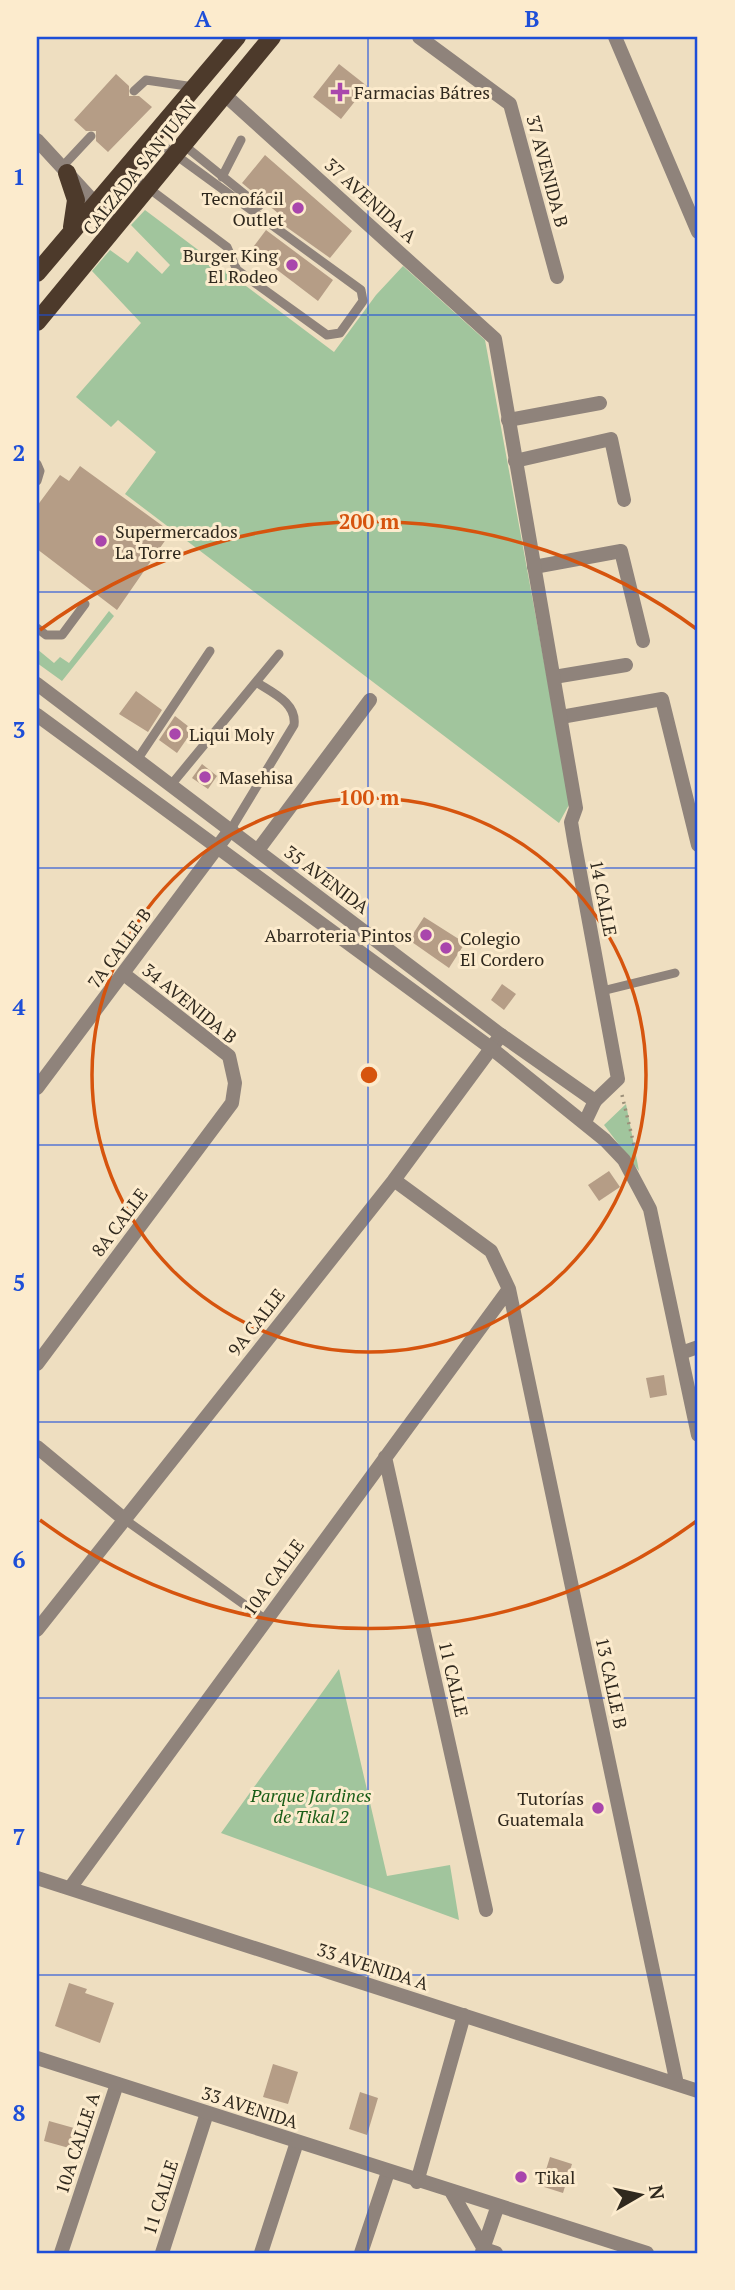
<svg xmlns="http://www.w3.org/2000/svg" width="735" height="2290" font-family="'PT Serif',serif">
<rect width="100%" height="100%" fill="#eedec0"/>
<!-- green -->
<path fill="#a1c59d" d="M145 210 334 352 376 295 403 266 485 340 570 803 559 823 125 494 156 452 118 420 111 427 76 397 141 323 92 271 110 250 128 263 137 251 162 274 170 265 131 225Z
M109 611 114 616 62 681 37 663V649L54 663 60 657 69 663Z
M626 1104 639 1171 604 1125Z
M339 1669 387 1876 450 1865 459 1920 221 1833Z"/>
<!-- building -->
<path fill="#b59d86" d="M339 64 367 86 341 119 313 97Z
M116 74 129 86V96H139L152 107 108 152 96 141V131H86L74 120Z
M265 155 352 231 330 258 275 219 279 214 242 183Z
M266 230 333 280 318 301 251 250Z
M80 466 171 532 117 610 37 549V506L60 475 69 481Z
M136 691 162 710 148 732 119 714Z
M175 716 193 730 177 753 159 740Z
M202 764 217 776 208 789 192 778Z
M424 917 465 943 449 968 409 940Z
M502 984 516 994 504 1010 491 1000Z
M609 1171 620 1187 599 1201 588 1185Z
M664 1375 667 1395 650 1398 646 1378Z
M69 1983 87 1989 85 1993 114 2003 100 2043 55 2026Z
M273 2064 298 2072 288 2104 263 2097Z
M360 2092 378 2098 367 2135 349 2129Z
M49 2121 74 2128 69 2148 44 2141Z
M550 2157 572 2164 563 2193 541 2186Z"/>
<g fill="none" stroke-linecap="round" stroke-linejoin="round">
<!-- path -->
<path stroke="#9b8f79" stroke-width="3.5" stroke-dasharray="2 5" stroke-linecap="butt" d="M622 1095 635 1149"/>
<!-- service -->
<path stroke="#8f837b" stroke-width="9" d="M134 91 146 80 194 87
M185 146 259 206
M62 167 91 136
M123 169 227 247 237 270 327 335 340 333 363 301 361 290 151 137
M222 177 241 140
M37 464 40 471 37 481
M37 628 46 635H62L85 604
M137 760 210 651
M171 785 279 654
M231 829 294 725C297 703 273 693 256 682
M602 991 675 973
M124 1519 266 1620"/>
<!-- pedestrian -->
<path stroke="#8f837b" stroke-width="14" d="M508 420 600 403
M515 461 611 439 624 500
M534 567 621 551 643 641
M554 677 626 665
M561 717 662 699 698 845
M681 1353 698 1347"/>
<!-- minor -->
<path stroke="#8f837b" stroke-width="14" d="M419 37 510 104 557 277
M615 37 698 232
M225 95 495 339 576 808 571 822 574 840 618 1079 595 1101
M258 850 370 700
M37 1088 231 829
M394 1180 491 1251 509 1289 677 2084
M37 1364 232 1103 235 1083 229 1056 125 975
M37 1447 124 1519
M385 1457 486 1910
M37 1630 394 1180 501 1035
M37 1878 698 2091
M70 1888 509 1289
M417 2182 464 2015
M61 2253 117 2084
M162 2253 207 2113
M261 2253 297 2142
M361 2253 388 2172"/>
<!-- tertiary -->
<path stroke="#8f837b" stroke-width="14" d="M37 140 117 227
M37 684 501 1035 595 1101 585 1122
M37 715 491 1048 605 1140 624 1160 650 1209 698 1435
M37 2058 647 2253
M452 2193 484 2249 496 2253
M482 2252 497 2208"/>
<!-- primary -->
<path stroke="#4d3a2b" stroke-width="18" d="M67 173 76 200 72 227
M37 273 237 37
M37 322 272 37"/>
</g>
<!-- grid -->
<path fill="none" stroke="#1d4ed8" stroke-width="2" stroke-opacity="0.55" d="M368 37V2253M37 315H698M37 592H698M37 868H698M37 1145H698M37 1422H698M37 1698H698M37 1975H698"/>
<!-- distance rings -->
<g fill="none" stroke="#d6540e" stroke-width="3.5">
<circle cx="369" cy="1075" r="277"/>
<path d="M698 1520A553 553 0 0 1 40 1520M40 630A553 553 0 0 1 698 630"/>
</g>
<!-- markers -->
<g fill="#a946ac" stroke="#fcebcd" stroke-width="2.5">
<path d="M336.5 81.5h7v7h7v7h-7v7h-7v-7h-7v-7h7z"/>
<circle cx="298" cy="208" r="7"/>
<circle cx="292" cy="265" r="7"/>
<circle cx="101" cy="541" r="7"/>
<circle cx="175" cy="734" r="7"/>
<circle cx="205" cy="777" r="7"/>
<circle cx="426" cy="935" r="7"/>
<circle cx="446" cy="948" r="7"/>
<circle cx="598" cy="1808" r="7"/>
<circle cx="521" cy="2177" r="7"/>
</g>
<g text-anchor="middle" dominant-baseline="central" stroke-width="6" stroke-linejoin="round" paint-order="stroke">
<!-- poi labels -->
<g font-size="18" fill="#30291e" stroke="#fcebcd" text-anchor="start">
<text x="354" y="92">Farmacias Bátres</text>
<text x="284" y="198" text-anchor="end">Tecnofácil<tspan x="284" dy="21">Outlet</tspan></text>
<text x="278" y="255" text-anchor="end">Burger King<tspan x="278" dy="21">El Rodeo</tspan></text>
<text x="115" y="531">Supermercados<tspan x="115" dy="21">La Torre</tspan></text>
<text x="189" y="734">Liqui Moly</text>
<text x="219" y="777">Masehisa</text>
<text x="412" y="935" text-anchor="end">Abarroteria Pintos</text>
<text x="460" y="938">Colegio<tspan x="460" dy="21">El Cordero</tspan></text>
<text x="584" y="1798" text-anchor="end">Tutorías<tspan x="584" dy="21">Guatemala</tspan></text>
<text x="535" y="2177">Tikal</text>
</g>
<!-- street labels -->
<g font-size="18" fill="#30291e" stroke="#fcebcd">
<text transform="translate(139 167) rotate(-51)">CALZADA SAN JUAN</text>
<text transform="translate(548 171) rotate(75)">37 AVENIDA B</text>
<text transform="translate(371 200) rotate(42)">37 AVENIDA A</text>
<text transform="translate(327 879) rotate(37)">35 AVENIDA</text>
<text transform="translate(604 898) rotate(79)">14 CALLE</text>
<text transform="translate(119 948) rotate(-54)">7A CALLE B</text>
<text transform="translate(190 1003) rotate(39)">34 AVENIDA B</text>
<text transform="translate(119 1222) rotate(-53)">8A CALLE</text>
<text transform="translate(256 1322) rotate(-52)">9A CALLE</text>
<text transform="translate(273 1577) rotate(-54)">10A CALLE</text>
<text transform="translate(454 1679) rotate(77)">11 CALLE</text>
<text transform="translate(612 1683) rotate(78)">13 CALLE B</text>
<text transform="translate(373 1966) rotate(18)">33 AVENIDA A</text>
<text transform="translate(250 2107) rotate(18)">33 AVENIDA</text>
<text transform="translate(77 2143) rotate(-72)">10A CALLE A</text>
<text transform="translate(160 2197) rotate(-72)">11 CALLE</text>
</g>
<!-- park labels -->
<g font-size="18" font-style="italic" fill="#195d17" stroke="#fcebcd">
<text x="311" y="1795">Parque Jardines<tspan x="311" dy="21">de Tikal 2</tspan></text>
</g>
</g>
<circle cx="369" cy="1075" r="10" fill="#d6540e" stroke="#fcebcd" stroke-width="3.5"/>
<g font-size="21" text-anchor="middle" font-weight="bold" fill="#d6540e" stroke="#fcebcd" stroke-width="6" stroke-linejoin="round" paint-order="stroke">
<text x="369" y="529">200 m</text>
<text x="369" y="805">100 m</text>
</g>
<!-- border -->
<rect width="735" height="2290" fill="none" stroke="#fcebcd" stroke-width="77"/>
<!-- north arrow -->
<g transform="translate(640 2195) rotate(81)" stroke="#fcebcd" stroke-width="5" paint-order="stroke">
<path d="M0-5L12 26L0 18L-12 26Z" fill="#30291e"/>
<text y="-10" font-size="19" font-weight="bold" text-anchor="middle" fill="#30291e">N</text>
</g>
<rect x="38" y="38" width="658" height="2214" fill="none" stroke="#1d4ed8" stroke-width="2.5"/>
<g font-size="23" text-anchor="middle" font-weight="bold" fill="#1d4ed8">
<text x="203" y="27">A</text>
<text x="532" y="27">B</text>
<text x="19" y="185">1</text>
<text x="19" y="461">2</text>
<text x="19" y="738">3</text>
<text x="19" y="1015">4</text>
<text x="19" y="1291">5</text>
<text x="19" y="1568">6</text>
<text x="19" y="1845">7</text>
<text x="19" y="2121">8</text>
</g>
</svg>
